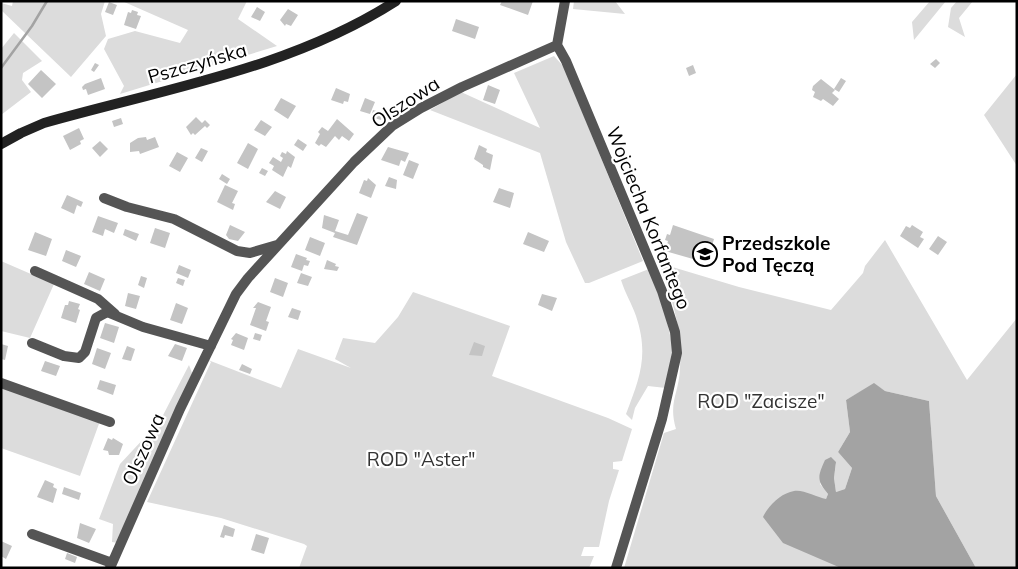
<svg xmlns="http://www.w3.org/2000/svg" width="1018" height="569" font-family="Mulish,sans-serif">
<rect width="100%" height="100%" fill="#fff"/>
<!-- green -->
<path fill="#dcdcdc" d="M13 1H105L101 14 106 36 71 77 1 10V3L12 6Z
M122 1H247L238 19 277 46 120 94 124 86 104 49 108 39 135 31 180 43 188 30Z
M574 1H615L625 14 573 9Z
M930 1H946L914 40 912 22Z
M957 1H973L959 18 965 37 948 27 951 8Z
M14 33 42 61 23 73 22 80 31 92 1 115V49Z
M554 56 564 67 643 261 589 283H585L566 242 540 153 430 110 461 92 540 128 514 73Z
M1017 74V166L984 115Z
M885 240 967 380 1017 318V568H976L936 496 929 401 885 391 874 384 846 400 850 432 838 452 852 468 845 489 836 492 834 478 836 463 820 484 828 494 826 499 841 568H624L664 433 676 429C668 402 679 394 680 368 682 328 673 301 659 263L739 287 831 310 863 273 865 266Z
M1 261 54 284 30 338 1 331Z
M649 269 665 312 673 349 666 388 648 386 635 408 632 420 626 414C640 377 649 355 636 316 632 304 625 293 621 280Z
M413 292 510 326 492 376 608 418 632 429 622 461 613 462V469L619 470 609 501 599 547H584L581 556H594L589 568H299L307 546 304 544 221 518 147 502 211 362 208 360 281 388 298 349 351 368 335 359 343 338 375 343 398 317Z
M189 365 192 373 118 543 112 542 113 524 99 519 120 464 160 421Z
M1 387 100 421 80 476 1 448Z"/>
<!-- water -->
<path fill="#a3a3a3" d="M874 383 885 391 929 401 936 496 976 568H841L783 543 763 517C768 506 781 493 794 491 802 489 817 497 826 499L828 494C816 480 818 476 825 460L831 457 836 462 834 478 836 492 845 489 852 468 838 452 850 432 846 400Z"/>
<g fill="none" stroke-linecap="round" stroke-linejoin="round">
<!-- stream -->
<path stroke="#a3a3a3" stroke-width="2.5" d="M1 68 32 26 47 1"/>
</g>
<!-- building -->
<path fill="#c4c4c4" d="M502 1H533L528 15 500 5Z
M109 2 117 5 113 15 105 12Z
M257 7 265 12 260 21 251 17Z
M288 9 298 15 291 26 286 24 285 26 280 20Z
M132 10 138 12 137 15 141 16 136 29 124 25 128 12 131 13Z
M456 19 479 27 475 39 452 31Z
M936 59 940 63 935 68 930 64Z
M95 63 99 65 94 72 91 70Z
M693 65 696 73 689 76 686 68Z
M41 70 56 84 42 98 28 84Z
M101 78 105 89 88 95 86 89 83 90 82 87 85 84Z
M841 78 846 81 839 92 834 89Z
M821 79 835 90 832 93 839 99 833 106 823 99 821 101 813 97 815 92 812 90 813 86Z
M488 85 500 90 495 104 483 100Z
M336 88 350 94 348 102 344 101 343 104 331 100Z
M281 98 296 106 288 119 274 110Z
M365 98 375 102 370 114 360 111Z
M373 110 383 113 381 120 371 117Z
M196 117 202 123 205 120 210 125 207 128 205 126 195 135 193 133 191 135 186 127Z
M121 118 123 124 114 127 112 121Z
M337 119 354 134 349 141 342 136 339 140 335 136 326 147 321 144 319 146 315 143 320 134 318 132 322 127 328 131Z
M261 120 272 127 265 136 254 130Z
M79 128 84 139 80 141 81 144 70 150 63 136Z
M146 137 147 140 155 137 159 147 140 154 139 151 130 152V143L138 138Z
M298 139 307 145 303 151 294 145Z
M100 141 108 149 100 157 92 148Z
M248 143 258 149 248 169 237 163Z
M479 145 487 149 486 152 493 155 490 170 483 167V165L474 159Z
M388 147 409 153 405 162 401 160 399 166 381 160Z
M201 148 208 151 202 162 195 158Z
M287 151 295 157 291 168 288 166 283 177 272 170 274 166 269 163 273 157 281 162 283 158 280 156 282 152 286 154Z
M177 152 188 158 180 172 169 166Z
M409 160 419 164 413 179 403 175Z
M262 168 268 171 265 176 259 173Z
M222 174 230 179 227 184 219 179Z
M389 177 397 180 396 189 385 186Z
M368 178 376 185 371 198 359 193 364 180 367 181Z
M225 185 238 191 232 203 235 204 233 210 217 202Z
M499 188 514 193 510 208 493 202Z
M275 191 286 197 280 209 266 202Z
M67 195 83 202 81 207 77 205 74 214 61 208Z
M357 213 368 217 357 245 333 237 335 233 322 228 324 215 339 220 335 231 348 235Z
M98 216 118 223 114 233 105 229 103 236 92 232Z
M230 225 245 232 238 241 229 239 226 235Z
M673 225 714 239 707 263 665 251 668 241 665 240 667 234 670 235Z
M912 225 923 232 920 237 924 239 918 248 900 236 906 226 910 228Z
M155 228 170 233 165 248 150 243Z
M125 229 139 234 136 241 123 235Z
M35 232 52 239 46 256 28 250Z
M528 232 549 241 544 252 523 244Z
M938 236 947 242 938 255 929 249Z
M310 237 325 243 320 256 305 250Z
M66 250 81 256 76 267 62 261Z
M296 254 307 258 306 260 310 261 308 266 304 265 302 271 291 267Z
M327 260 336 264 335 266 339 267 337 271 324 269Z
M179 265 191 270 188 278 176 273Z
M89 272 105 279 100 291 84 284Z
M301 273 312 277 308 286 297 283Z
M141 276 147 278 144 288 138 285Z
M178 278 185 280 183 286 176 283Z
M275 278 288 283 283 297 270 292Z
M128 293 140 296 136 309 125 306Z
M542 294 557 298 552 311 538 305Z
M69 301 80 304 78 309 80 310 76 323 61 318 65 305H68Z
M258 302 271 307 266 321 269 322 266 331 250 325 256 308H253Z
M176 303 188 308 182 324 170 320Z
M292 308 301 311 298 320 288 317Z
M105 323 119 327 114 343 100 338Z
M236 333 248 338 244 350 231 345 233 340 231 339Z
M255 333 262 335 260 341 253 339Z
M474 342 485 346 482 356 469 355Z
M1 344 8 346 5 360 1 359Z
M175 344 187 348 182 361 168 356Z
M127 346 135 349 131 361 122 359Z
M97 348 111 353 105 369 92 364Z
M45 361 60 366 56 376 41 371Z
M242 364 252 369 250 374 239 370Z
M100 380 116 385 113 395 97 389Z
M108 438 112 440 113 438 123 444 119 455H109L108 451 103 450Z
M45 480 54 484 53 487 57 489 53 503 37 497Z
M64 487 81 493 79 500 62 494Z
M80 523 96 529 89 543 77 538Z
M224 525 235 529 233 537 225 535 224 538 220 537Z
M256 534 269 538 264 554 251 550Z
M1 541 12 546 6 559 1 556Z
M67 553 77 557 75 563 65 559Z"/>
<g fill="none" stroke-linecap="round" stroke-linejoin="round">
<!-- street -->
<path stroke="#555" stroke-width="10" d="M565 1 557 45 566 61 662 291 675 332 677 353 662 419 616 568
M104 198 127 207 174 219 237 251 250 253 277 245
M35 271 98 299 115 314
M32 343 64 356 79 358 85 352 96 318 107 312 143 327 211 346
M1 383 110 422
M32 534 112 563
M110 568 180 409 236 294 248 278 354 162 392 126 421 108 462 87 557 45"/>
<!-- secondary -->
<path stroke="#222" stroke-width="10" d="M1 144 21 133 44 123C163 89 290 69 396 1"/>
</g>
<!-- icons -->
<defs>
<symbol id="school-ring" viewBox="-11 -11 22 22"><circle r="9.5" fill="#fff" stroke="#000" stroke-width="1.5"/><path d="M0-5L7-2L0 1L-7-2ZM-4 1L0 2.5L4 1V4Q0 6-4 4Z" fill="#000"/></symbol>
</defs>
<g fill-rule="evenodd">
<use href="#school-ring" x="691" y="240" width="28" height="28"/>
</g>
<g text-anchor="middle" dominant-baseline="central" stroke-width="4.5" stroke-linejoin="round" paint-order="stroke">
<!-- street labels -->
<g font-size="19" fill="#000" stroke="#fff">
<text transform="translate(197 63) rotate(-16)">Pszczyńska</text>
<text transform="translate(405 102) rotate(-33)">Olszowa</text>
<text transform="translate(649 218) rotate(68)">Wojciecha Korfantego</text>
<text transform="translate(143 449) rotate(-66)">Olszowa</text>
</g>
<!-- poi labels -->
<g font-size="19" font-weight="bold" fill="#000" stroke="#fff" text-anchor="start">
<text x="722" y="243">Przedszkole<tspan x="722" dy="22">Pod Tęczą</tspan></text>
</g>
<!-- park labels -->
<g font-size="19" fill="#333" stroke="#fff">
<text x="761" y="401">ROD "Zacisze"</text>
<text x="421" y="459">ROD "Aster"</text>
</g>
</g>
<!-- border -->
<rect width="1018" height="569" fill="none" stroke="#000000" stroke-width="5"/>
</svg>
